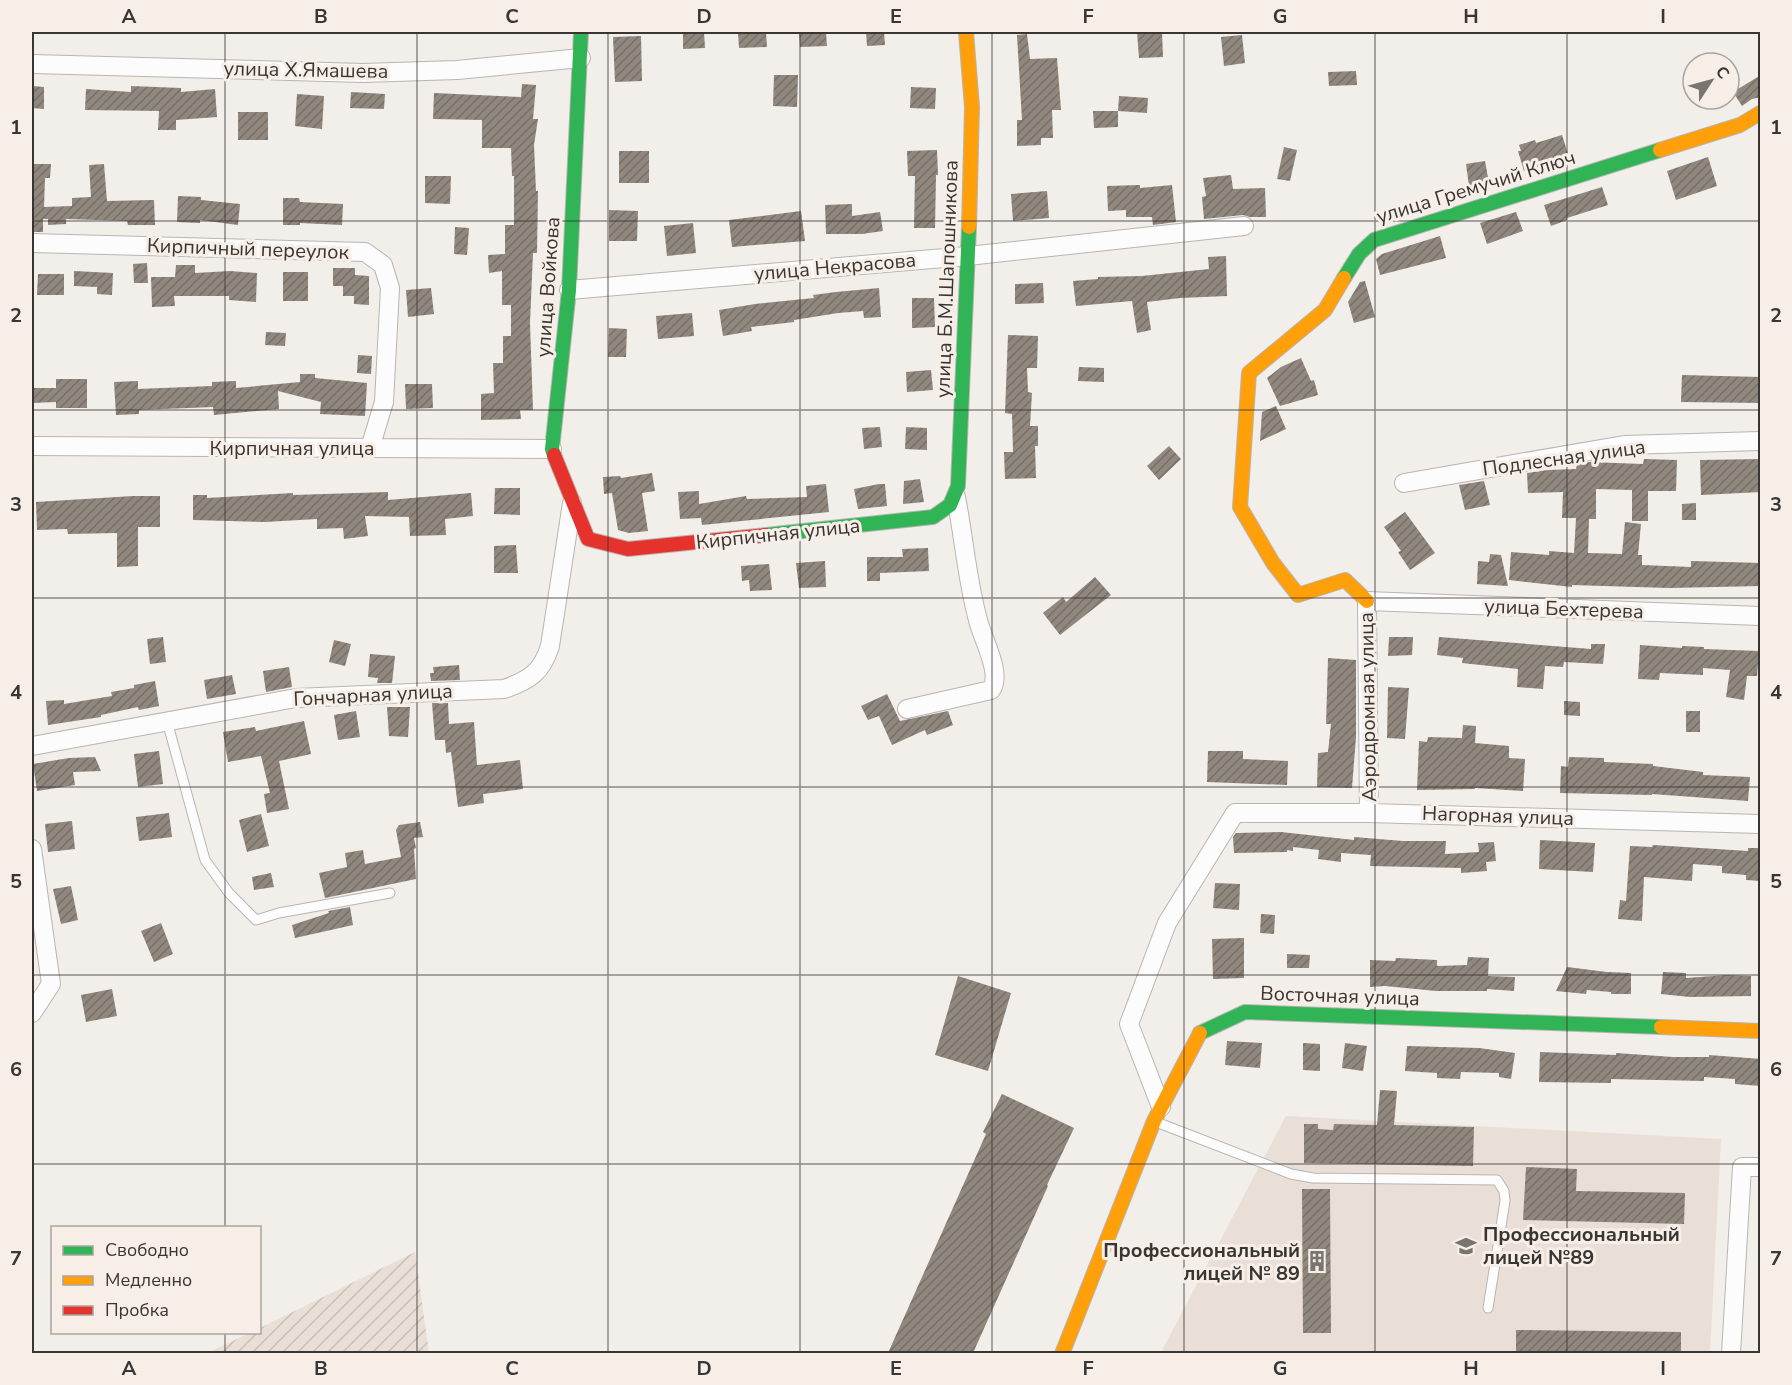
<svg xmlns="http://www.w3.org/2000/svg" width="1792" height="1385" font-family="'Nunito Sans',sans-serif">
<defs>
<pattern id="industrial-furrows" width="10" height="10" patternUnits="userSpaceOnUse" patternTransform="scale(1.5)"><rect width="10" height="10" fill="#e9dfd7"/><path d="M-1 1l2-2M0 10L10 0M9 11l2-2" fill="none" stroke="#c9c0b9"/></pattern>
<pattern id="building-hatch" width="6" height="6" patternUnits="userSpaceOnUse" patternTransform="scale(1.5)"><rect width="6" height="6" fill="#90877e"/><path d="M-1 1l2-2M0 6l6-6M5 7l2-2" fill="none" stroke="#776f68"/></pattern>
</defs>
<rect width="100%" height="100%" fill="#f2eeea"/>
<!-- built -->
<path fill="#e9dfd7" d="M1286 1116 1721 1139 1710 1353 1160 1354Z"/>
<!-- industrial -->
<path fill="url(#industrial-furrows)" d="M415 1252 429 1353H207L250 1333 260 1332V1328Z"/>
<!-- building -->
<path fill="url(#building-hatch)" d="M683 32H704L705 48 683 49Z
M738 32H766L767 47 739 48Z
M799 32H826L827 46 800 47Z
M866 32H884L885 45 867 46Z
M1137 32H1162L1163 57 1139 58Z
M1027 34 1030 59 1057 58 1061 110H1052L1053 138H1041V145L1017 146V120H1022L1017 35Z
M1242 35 1245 63 1224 66 1221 37Z
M641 36 642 81 615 82 613 37Z
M1356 71 1357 85 1329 86 1328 72Z
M774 75H798L797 107 773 106Z
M1761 75V97L1752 99 1742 106 1733 92Z
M522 84 536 85 533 119H538L534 145 536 191H538L537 253H533L530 323 533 410H520L521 419 481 420V394L494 393 493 363H503V336H511V305H502V271L489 273 488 255 505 254V225H514V176H512L511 148H482V120L433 119 434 93 521 97Z
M32 86 44 87V109L32 108Z
M131 86 181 88V92L215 89 217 117 176 120V130H158L159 111 85 110 86 89 131 92Z
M911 87 936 88 935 109 910 108Z
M351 92 385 94 384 109 350 108Z
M297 94 324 96 322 129 295 126Z
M1119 96 1148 98 1147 113 1118 111Z
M1093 111H1118V127L1094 128Z
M238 112H268V140H238Z
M1562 135 1568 154 1565 155 1566 159 1524 171 1518 151H1521L1519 145 1535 140 1536 143Z
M1284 147 1297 150 1290 181 1277 179Z
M937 150 938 175H936L935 228H914L915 176H908L907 151Z
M619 151H649V183H619Z
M1708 157 1717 186 1676 200 1667 171Z
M1485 161 1489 183 1469 186 1466 164Z
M32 164H51L50 178H45L44 207 72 206V198L91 197 89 165 104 164 107 201 154 200 155 225H128L127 221 66 219V224L48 225V219H43V232H32Z
M1231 175 1233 189 1265 188 1266 217H1250L1243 215 1204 219 1202 197 1206 196 1203 178Z
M425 176H451L450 204 425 203Z
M1140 185V188L1172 185 1176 222 1153 225 1152 217H1126V210L1108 211 1107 186Z
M1602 187 1608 205 1567 218V220L1551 226 1544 205Z
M1047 191 1049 218 1013 221 1011 194Z
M178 196 201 197V200L240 204 238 225 200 220V223L177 222Z
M283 198H299L300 202 343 204 342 225 300 223V225H283Z
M852 204V216L880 212 883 231 862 234H826L825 205Z
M609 210 638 211 637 241H609Z
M801 211 805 241 732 247 729 220Z
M1516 212 1523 231 1487 244 1480 223Z
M693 223 696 253 667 256 664 226Z
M455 227 469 228 467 255 454 254Z
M1440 236 1446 258 1380 275 1376 259 1382 254Z
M1226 256 1227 296 1180 298 1147 302 1151 330 1137 333 1132 301 1076 306 1073 281 1098 279V277L1142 276 1209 269 1208 257Z
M147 263 148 283H134L133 264Z
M176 265H195V273L230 271 257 273 256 302 229 300V296H174L175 306 152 307 151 277H175Z
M333 268H355V275L369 276V305L354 304V296H343V286H333Z
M74 271 113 273 112 295 97 294V287L74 286Z
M283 272H308V301H283Z
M38 274H64V295H37Z
M1365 281 1375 317 1354 323 1348 302 1360 282Z
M1043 283 1044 303 1015 304V284Z
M431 288 434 314 408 317 406 290Z
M879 288 881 317 864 318 863 311 838 313 794 320V322L751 327 752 331 723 336 719 310 755 304 814 298 813 295 836 292Z
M912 298H934L935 327 912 328Z
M692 313 694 336 658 339 656 316Z
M609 328 627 329 626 357H608Z
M266 332 286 333 285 346 265 345Z
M1008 335 1038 336 1037 368H1027L1028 392 1032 393 1030 426H1038V446H1035L1036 478 1005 479 1004 452H1013L1012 414 1005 413Z
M358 355 372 356 371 374 357 373Z
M1301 358 1311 381 1314 380 1318 395 1280 406 1267 378 1281 367Z
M1079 367 1104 368V382L1078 381Z
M931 370 933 390 907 392 906 372Z
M300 374H315V378L367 383 365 416 320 414 321 402 278 391 279 409 214 415 213 407 139 410V414L116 415 114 382 138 381V389L212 386V382L236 381V388L300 382Z
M1682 375 1761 377V403L1681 402Z
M56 379H87V408H56V402L32 403V388H56Z
M405 384H432L433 408 406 409Z
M1276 406 1286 429 1260 441 1262 412Z
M880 427 882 447 864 449 862 428Z
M906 427 927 428V450L905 449Z
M1169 446 1181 459 1159 480 1147 466Z
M1644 459 1677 460 1676 491H1648V521H1632V490L1596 489V519H1589L1588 553 1622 554 1625 522 1641 524 1638 555H1642V565L1691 567V561L1761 563V586L1669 588 1572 585V587L1509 580 1511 552 1549 555V551L1574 553 1576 518H1562L1563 492 1528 493 1527 473 1548 470 1576 469 1577 465 1589 462 1643 464Z
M1761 459V492L1701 495 1700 460Z
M652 473 655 491 642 493 648 531 629 533 618 530 612 493 604 494 603 477 620 476 621 478Z
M920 479 924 502 903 504 904 481Z
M1484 481 1490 505 1465 510 1459 485Z
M826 484 829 512 702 525 701 518 680 519 678 492 699 491V504L746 496 747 499 807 497 806 486Z
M879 484H885L887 506 858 509 854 489Z
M495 488H520V515L494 514Z
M388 492V500L471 493 473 516 445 519 446 535 410 536 409 517 365 516 368 536 344 539 343 528 317 529V519L265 522 193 520V495H207V498L293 493V495Z
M133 496H160V527H138V566L117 567V533L68 534 67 529 37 530 36 502Z
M1696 503V520H1682V504Z
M1405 512 1435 553 1410 570 1398 552 1401 551 1384 527Z
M516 545 518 573H494V546Z
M928 548 929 571 880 573V581H867V557H903L902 549Z
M1490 554 1501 555 1508 586 1477 584 1478 561 1489 562Z
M825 561 826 587 799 588 796 563Z
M769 564 772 590 750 591 749 580 742 581 741 566Z
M1095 577 1111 595 1060 635 1043 613 1063 597 1066 602Z
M163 637 166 662 150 664 147 639Z
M1389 637H1413L1412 655 1388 656Z
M1439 637 1591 649V644H1605L1603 664 1564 662 1563 667 1545 666 1543 689 1517 687 1518 669 1462 663 1463 658 1437 655Z
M334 640 351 644 345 666 329 662Z
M1640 645 1682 648V646L1704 647V649L1759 651 1757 676H1747L1744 700 1726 697 1730 670 1703 668V675L1660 673 1659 680 1638 679Z
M370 654 395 656 392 683H377L378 678 368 677Z
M1328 658 1356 660V737L1352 788 1317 787 1318 753 1328 752 1331 724H1326Z
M459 665 460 680 431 681 430 673H434L433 667Z
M289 667 292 687 266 692 263 671Z
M232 675 236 694 207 699 204 680Z
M155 681 159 706 139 710 138 707 101 715V717L48 725 46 701 64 700V704L112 696 111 692 134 688V685Z
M1388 687 1409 688 1405 739 1387 738Z
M887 694 900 721 948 711 953 725 927 735 925 730 892 745 879 716 868 720 861 706Z
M1564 701 1580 702V716L1564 715Z
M432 703H448L449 724 474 722 477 765 520 760 523 789 483 794 484 803 458 807 451 752 446 753 445 740H435Z
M387 707H410L408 737 389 736Z
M356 711 360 737 338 740 334 715Z
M1686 711H1700V732H1686Z
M304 721 311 754 279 761 289 809 267 813 264 794 270 793 261 756 228 762 223 732 255 727 256 731Z
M1463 725 1476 726 1475 743 1509 746V758L1525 759 1523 791 1475 788V789L1417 790 1419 741 1427 742 1428 737 1462 738Z
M159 751 163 784 138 787 134 754Z
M1208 751H1243V759L1288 761 1287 785 1207 782Z
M95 757 101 771 73 772 75 785 37 791 33 764 69 758Z
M1569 757 1604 758V762L1653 764V766L1703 772V775L1750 777 1748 801 1652 794V795L1560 793 1561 766 1568 767Z
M169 813 172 837 139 841 136 817Z
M261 814 269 846 247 852 239 820Z
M72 821 75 849 48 852 45 824Z
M420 822 423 837 414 838 416 848 414 849 416 879 325 898 319 873 347 867 345 853 363 850 365 864 401 857 396 830 399 825Z
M1281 832 1354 840V837L1403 841H1446L1445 854 1479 852 1478 843 1494 842 1496 861 1486 862 1487 871 1461 873V868L1370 866 1371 855 1341 853V862L1318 859 1319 850 1293 847V851L1287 850V852L1234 853 1233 837 1236 833Z
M1540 840 1595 843 1593 872 1539 869Z
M1653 845 1748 851V848H1761V881L1746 880V875L1722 873V866L1693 864 1692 881 1644 877 1642 921 1618 919 1620 900 1626 901 1630 846 1652 847Z
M271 873 274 887 254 890 252 877Z
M1215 883 1240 884 1239 910 1213 908Z
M71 886 78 920 61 924 53 889Z
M350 907 353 925 295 938 292 925 329 913 328 911Z
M1261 914 1275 915 1274 934 1260 933Z
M161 923 173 954 154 962 141 931Z
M1244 938V978L1213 979 1212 939Z
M1287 954 1310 955 1309 968H1287Z
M1468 957 1489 958 1488 976 1515 977 1514 991 1487 989V991H1436L1385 986 1370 987V960L1395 961 1396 958 1437 960V966L1467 965Z
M1567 967 1607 972 1631 973V994H1611V992L1587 990 1586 994 1556 991Z
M1663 972 1686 973V978L1727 975 1751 976V996L1690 997 1661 994Z
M958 976 1011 993 988 1071 935 1055Z
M112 989 117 1016 86 1022 81 995Z
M1227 1041 1262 1043 1260 1068 1225 1065Z
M1303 1043 1320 1044V1071L1303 1070Z
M1345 1043 1367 1046 1363 1071 1342 1068Z
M1407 1046 1479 1048 1515 1053 1511 1079 1499 1077V1073L1461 1072 1460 1079 1437 1078V1073L1405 1071Z
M1540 1052 1616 1055V1053L1673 1057H1709V1055L1761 1059V1086L1735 1084V1079L1704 1077V1081L1611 1079V1083L1539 1082Z
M1380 1090 1397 1091 1394 1125 1474 1127 1473 1166 1304 1163V1124H1318V1129L1333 1130 1334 1124 1377 1125Z
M1002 1094 1074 1128 1047 1185 1048 1186 973 1353H888L986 1134 983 1132Z
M1526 1167 1577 1169 1576 1191 1685 1193 1684 1224 1523 1220Z
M1302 1189H1330L1331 1333H1303Z
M1516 1330 1681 1332V1353H1516Z"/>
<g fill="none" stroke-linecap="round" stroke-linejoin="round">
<defs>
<path id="lane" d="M167 721 205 860 229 893 256 920 279 913 390 893
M1156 1122 1291 1174 1313 1178 1497 1180 1504 1191 1505 1201 1488 1308"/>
<path id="street" d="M32 64 363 73 457 70 581 58
M32 243 365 252 383 265 390 288 384 402 370 448
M569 290 968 256 1244 226
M32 446 552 449
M1404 483 1624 445 1760 441
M907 709 991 690C1003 674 982 638 978 620 967 580 964 538 956 497
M32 746 296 698 504 689C530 680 542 672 550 646L572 503
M1369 813 1367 601 1760 616
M32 849 51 984 32 1013
M1161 1107 1129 1024 1167 923 1235 813H1369L1760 824
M1731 1354 1742 1167H1760"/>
<path id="fast" d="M1344 278 1359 254 1374 240 1660 150
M554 455 552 449 569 290 581 32
M766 535 933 517 950 505 958 486 969 227
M1200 1033 1245 1012 1661 1027"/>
<path id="slow" d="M966 32 972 107 969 227
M1660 150 1740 125 1760 113
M1344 278 1325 310 1249 373 1240 507 1273 563 1298 595 1345 580 1367 601
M1661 1027 1760 1031
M1062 1354 1154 1121 1200 1033"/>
<path id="jam" d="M554 455 588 539 628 549 766 535"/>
</defs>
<!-- lane casing -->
<use href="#lane" stroke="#b8b5b2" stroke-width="11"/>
<!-- street casing -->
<use href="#street" stroke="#b8b5b2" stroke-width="20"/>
<!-- fast casing -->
<use href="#fast" stroke="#b8b5b2" stroke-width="16"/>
<!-- slow casing -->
<use href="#slow" stroke="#b8b5b2" stroke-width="16"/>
<!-- jam casing -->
<use href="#jam" stroke="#b8b5b2" stroke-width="16"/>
<!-- lane -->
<use href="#lane" stroke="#fdfcfc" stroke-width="9"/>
<!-- street -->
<use href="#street" stroke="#fdfcfc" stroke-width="18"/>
<!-- fast -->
<use href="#fast" stroke="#30b455" stroke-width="14"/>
<!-- slow -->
<use href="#slow" stroke="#ff9f0a" stroke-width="14"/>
<!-- jam -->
<use href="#jam" stroke="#e5322d" stroke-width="14"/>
</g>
<!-- grid -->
<path fill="none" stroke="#383532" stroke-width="1.5" stroke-opacity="0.55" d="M225 32V1228M417 32V1354M608 32V1354M800 32V1354M992 32V1354M1184 32V1354M1375 32V1354M1567 32V1354M32 221H1760M32 410H1760M32 598H1760M32 787H1760M32 975H1760M32 1164H1760M225 1332V1354"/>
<!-- icons -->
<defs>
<symbol id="university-bare" viewBox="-9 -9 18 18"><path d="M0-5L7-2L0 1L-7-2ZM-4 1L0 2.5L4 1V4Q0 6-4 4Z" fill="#797672" stroke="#f6eee7" stroke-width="2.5" paint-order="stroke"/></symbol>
<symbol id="building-bare" viewBox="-9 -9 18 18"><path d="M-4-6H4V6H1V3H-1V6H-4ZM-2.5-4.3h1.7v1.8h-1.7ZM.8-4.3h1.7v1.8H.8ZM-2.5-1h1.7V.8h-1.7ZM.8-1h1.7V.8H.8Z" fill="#797672" stroke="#f6eee7" stroke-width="2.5" paint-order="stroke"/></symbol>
</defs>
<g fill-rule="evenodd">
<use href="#university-bare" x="1451" y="1231" width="30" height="30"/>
<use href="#building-bare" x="1302" y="1246" width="30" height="30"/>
</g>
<g text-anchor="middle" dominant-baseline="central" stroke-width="6" stroke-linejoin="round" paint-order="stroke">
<!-- street labels -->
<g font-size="20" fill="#383532" stroke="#f6eee7">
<text transform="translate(306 70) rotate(1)">улица Х.Ямашева</text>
<text transform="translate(1476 187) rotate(-17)">улица Гремучий Ключ</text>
<text transform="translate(248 249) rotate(2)">Кирпичный переулок</text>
<text transform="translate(835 267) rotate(-5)">улица Некрасова</text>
<text transform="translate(947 279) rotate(-88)">улица Б.М.Шапошникова</text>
<text transform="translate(548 287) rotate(-86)">улица Войкова</text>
<text x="292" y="448">Кирпичная улица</text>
<text transform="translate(1564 458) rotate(-8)">Подлесная улица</text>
<text transform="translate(778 534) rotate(-6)">Кирпичная улица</text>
<text transform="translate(1564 609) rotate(2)">улица Бехтерева</text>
<text transform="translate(373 695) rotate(-3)">Гончарная улица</text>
<text transform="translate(1368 707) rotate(-91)">Аэродромная улица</text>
<text transform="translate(1498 816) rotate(2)">Нагорная улица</text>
<text transform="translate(1340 996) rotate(2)">Восточная улица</text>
</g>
<!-- poi labels -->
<g font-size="20" font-weight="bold" fill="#383532" stroke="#f6eee7" text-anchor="start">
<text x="1483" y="1234">Профессиональный<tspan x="1483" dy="23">лицей №89</tspan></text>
<text x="1300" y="1250" text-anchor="end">Профессиональный<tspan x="1300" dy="23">лицей № 89</tspan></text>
</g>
</g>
<!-- border -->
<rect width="1792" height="1385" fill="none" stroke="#f6eee7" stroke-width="66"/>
<!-- legend -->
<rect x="51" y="1226" width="210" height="108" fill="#f6eee7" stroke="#aaa49f" stroke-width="1.5"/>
<rect x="63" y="1246" width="30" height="9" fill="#30b455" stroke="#aaa49f" stroke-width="1.5"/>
<text x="105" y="1256" font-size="18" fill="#383532">Свободно</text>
<rect x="63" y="1276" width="30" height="9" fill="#ff9f0a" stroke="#aaa49f" stroke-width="1.5"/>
<text x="105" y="1286" font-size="18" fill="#383532">Медленно</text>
<rect x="63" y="1306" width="30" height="9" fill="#e5322d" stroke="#aaa49f" stroke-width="1.5"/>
<text x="105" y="1316" font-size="18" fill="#383532">Пробка</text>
<!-- north arrow -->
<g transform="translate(1711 81) rotate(54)"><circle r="28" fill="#f6eee7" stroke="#aaa49f" stroke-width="1.5"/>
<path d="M0-4.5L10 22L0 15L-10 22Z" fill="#797672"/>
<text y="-9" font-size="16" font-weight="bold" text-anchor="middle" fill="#383532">С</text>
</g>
<rect x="33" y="33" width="1726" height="1319" fill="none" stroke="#383532" stroke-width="2"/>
<g font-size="20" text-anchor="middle" font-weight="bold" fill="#383532">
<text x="129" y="23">A</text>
<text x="321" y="23">B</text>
<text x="512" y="23">C</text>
<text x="704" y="23">D</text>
<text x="896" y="23">E</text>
<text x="1088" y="23">F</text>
<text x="1280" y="23">G</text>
<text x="1471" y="23">H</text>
<text x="1663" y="23">I</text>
<text x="16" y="134">1</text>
<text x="1776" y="134">1</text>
<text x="16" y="322">2</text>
<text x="1776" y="322">2</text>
<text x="16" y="511">3</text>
<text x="1776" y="511">3</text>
<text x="16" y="699">4</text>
<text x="1776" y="699">4</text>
<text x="16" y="888">5</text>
<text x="1776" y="888">5</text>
<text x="16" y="1076">6</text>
<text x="1776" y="1076">6</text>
<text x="16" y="1265">7</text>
<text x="1776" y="1265">7</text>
<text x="129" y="1375">A</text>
<text x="321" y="1375">B</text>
<text x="512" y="1375">C</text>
<text x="704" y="1375">D</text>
<text x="896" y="1375">E</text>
<text x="1088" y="1375">F</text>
<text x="1280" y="1375">G</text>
<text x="1471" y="1375">H</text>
<text x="1663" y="1375">I</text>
</g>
</svg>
